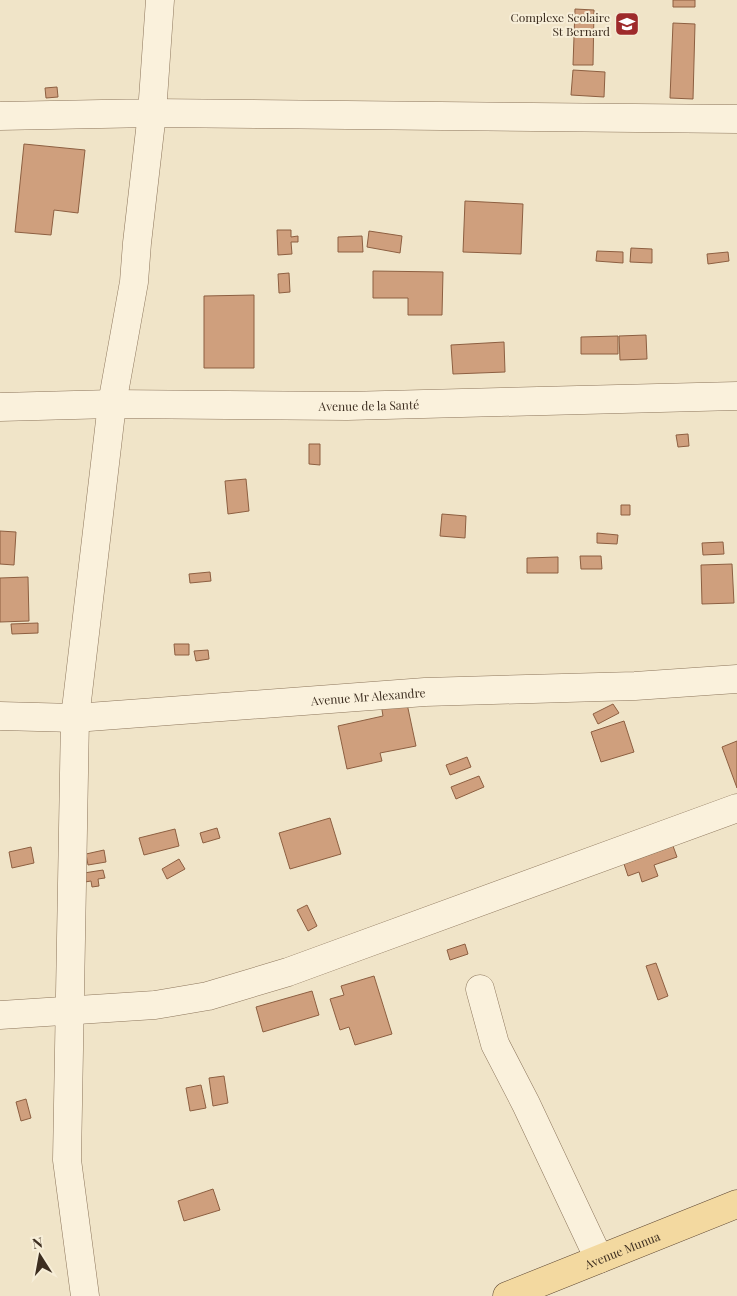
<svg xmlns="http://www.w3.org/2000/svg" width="737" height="1296" font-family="'Playfair Display',serif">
<rect width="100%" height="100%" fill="#f0e4c8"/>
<!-- building -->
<path fill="#cf9f7d" stroke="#8d5f41" d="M673 0H695V7H673Z
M575 9 594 10 593 65H573Z
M673 23 695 24 693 99 670 98Z
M573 70 605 72 604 97 571 95Z
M57 87 58 97 46 98 45 88Z
M24 144 85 150 78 213 54 210 51 235 15 232Z
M465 201 523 204 521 254 463 252Z
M277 230H291V237L298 236V242H291L292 254 278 255Z
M369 231 402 236 400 253 367 247Z
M362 236 363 252H338V237Z
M631 248 652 249V263L630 262Z
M597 251 623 252V263L596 261Z
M728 252 729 261 708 264 707 254Z
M373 271 443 272 442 315H408V298H373Z
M289 273 290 292 279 293 278 274Z
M254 295V368H204V296Z
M646 335 647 359 620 360 619 336Z
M618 336V354H581V337Z
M504 342 505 372 453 374 451 345Z
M688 434 689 446 678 447 676 435Z
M309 444H320V465L309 464Z
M246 479 249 511 228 514 225 481Z
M621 505H630V515H621Z
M442 514 466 516 465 538 440 536Z
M0 531 16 532 14 565 0 564Z
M597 533 618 535 617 544 597 543Z
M723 542 724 554 703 555 702 543Z
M580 556H601L602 569H581Z
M558 557V573H527V558Z
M732 564 734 603 702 604 701 565Z
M210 572 211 581 190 583 189 574Z
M28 577 29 621 0 622V578Z
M38 623V633L12 634 11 624Z
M174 644H189V655H175Z
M208 650 209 659 196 661 194 651Z
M406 699 416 746 380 753 382 761 347 769 338 726 383 716 381 704Z
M613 704 619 713 598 724 593 714Z
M624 721 634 752 601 762 591 732Z
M737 741V788L722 747Z
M467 757 471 767 450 775 446 765Z
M479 776 484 787 456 799 451 787Z
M330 818 341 854 290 869 279 833Z
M217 828 220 838 203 843 200 833Z
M175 829 179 846 144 855 139 838Z
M673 846 677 857 654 865 658 876 642 882 639 872 628 876 624 864Z
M31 847 34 863 12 868 9 852Z
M104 850 106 862 88 865 86 854Z
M179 859 185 869 167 879 162 869Z
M103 870 105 878 98 879 99 886 92 887 91 881 85 882 84 873Z
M307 905 317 926 308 931 297 910Z
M465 944 468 954 450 960 447 950Z
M656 963 668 996 658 1000 646 966Z
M374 976 392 1034 355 1045 349 1027 340 1030 330 999 344 995 341 986Z
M312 991 319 1015 263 1032 256 1007Z
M224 1076 228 1103 213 1106 209 1078Z
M201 1085 206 1108 190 1111 186 1088Z
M26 1099 31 1118 21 1121 16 1102Z
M213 1189 220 1210 184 1221 178 1201Z"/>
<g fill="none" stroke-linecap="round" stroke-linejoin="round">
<defs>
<g id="minor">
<path d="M0 116 152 113 160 0"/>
<path id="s1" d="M0 407 112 404 347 406 737 396"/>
<path id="s2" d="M0 716 75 718 425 692 635 686 737 679"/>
<path d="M480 989 495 1044 526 1104 599 1259"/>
<path d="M0 1015 155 1005 208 996 288 972 737 808"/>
<path d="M85 1296 67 1160 75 718 112 404 134 282 137 243 152 113 737 119"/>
</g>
<g id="major">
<path id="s3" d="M507 1296 737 1204"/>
</g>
</defs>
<!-- minor casing -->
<use href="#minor" stroke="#8d765c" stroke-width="29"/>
<!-- major casing -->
<use href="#major" stroke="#5b4430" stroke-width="29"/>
<!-- minor -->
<use href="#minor" stroke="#faf1dc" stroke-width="28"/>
<!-- major -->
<use href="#major" stroke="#f3d9a0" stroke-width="28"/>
</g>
<!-- icons -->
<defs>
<symbol id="school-square" viewBox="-11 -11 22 22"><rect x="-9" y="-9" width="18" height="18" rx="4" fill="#9e2a2b" stroke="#f7eed8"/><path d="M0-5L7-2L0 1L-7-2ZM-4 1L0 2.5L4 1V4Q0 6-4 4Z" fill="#fff"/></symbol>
</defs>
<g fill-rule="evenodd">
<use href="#school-square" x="613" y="10" width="28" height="28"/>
</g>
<g text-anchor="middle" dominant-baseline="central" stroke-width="4" stroke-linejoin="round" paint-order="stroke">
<!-- poi labels -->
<g font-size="12" fill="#3d2e20" stroke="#f7eed8" text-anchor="end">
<text x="610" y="17">Complexe Scolaire<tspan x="610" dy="14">St Bernard</tspan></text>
</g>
<!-- street labels -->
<g font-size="12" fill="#3d2e20" stroke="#f7eed8">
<text stroke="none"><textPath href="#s1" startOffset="369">Avenue de la Santé</textPath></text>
<text stroke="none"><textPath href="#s2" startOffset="369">Avenue Mr Alexandre</textPath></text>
<text stroke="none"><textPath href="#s3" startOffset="124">Avenue Munua</textPath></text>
</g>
</g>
<!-- north arrow -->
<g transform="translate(40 1256) rotate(349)" stroke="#f7eed8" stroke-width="4" paint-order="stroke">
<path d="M0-4L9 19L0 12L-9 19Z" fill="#3d2e20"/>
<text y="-8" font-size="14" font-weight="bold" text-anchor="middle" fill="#3d2e20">N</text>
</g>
</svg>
